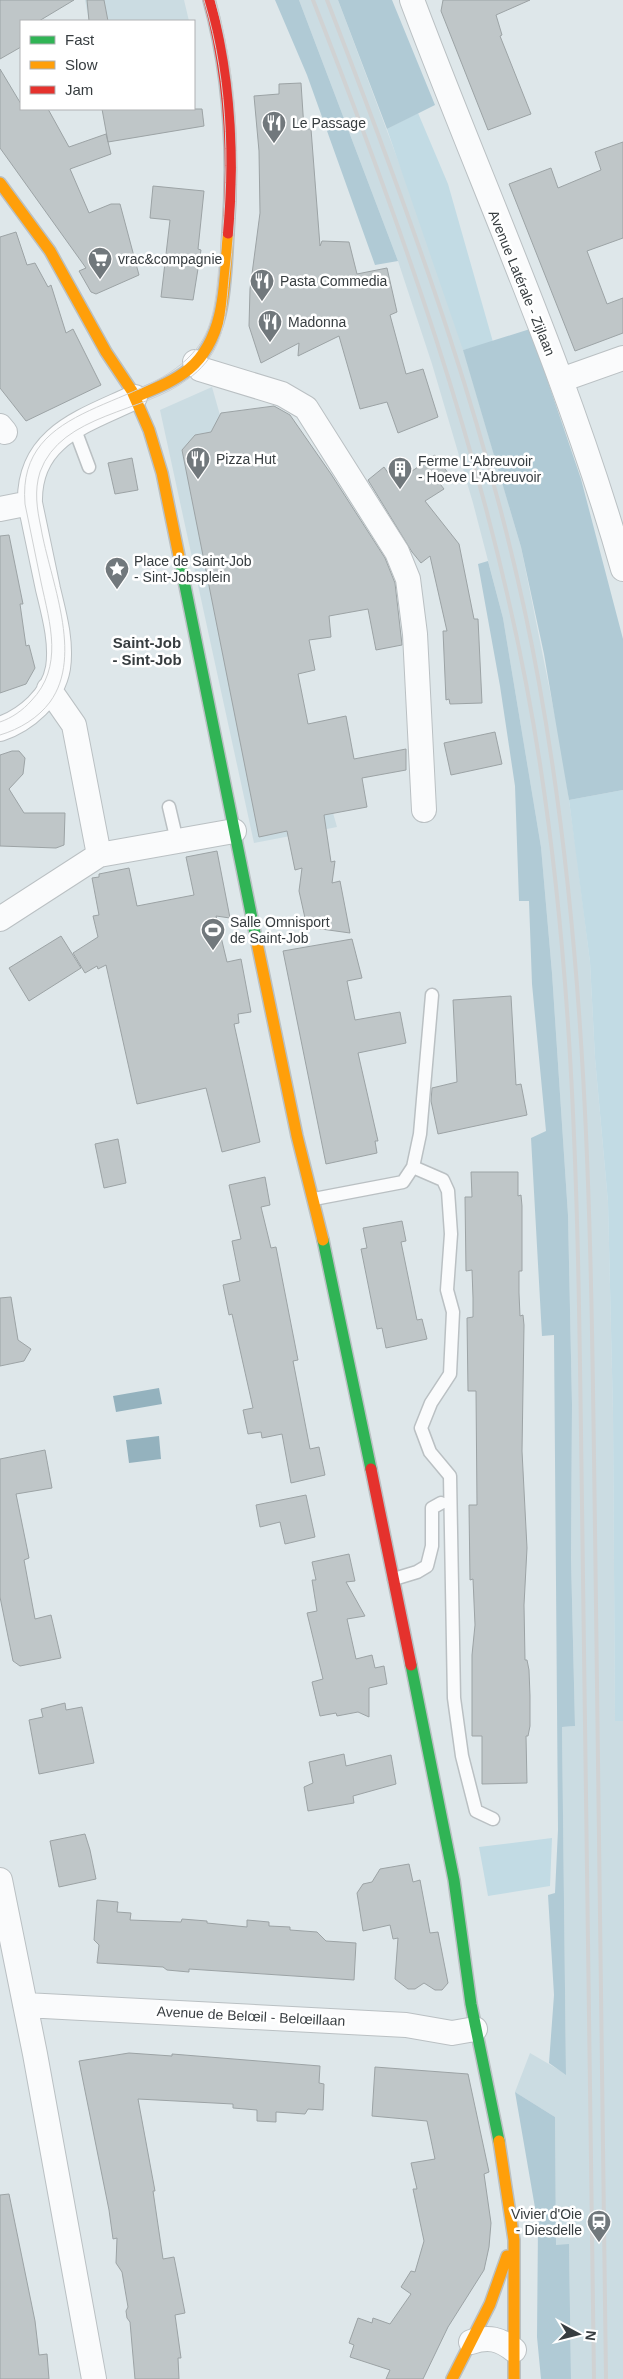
<svg xmlns="http://www.w3.org/2000/svg" width="623" height="2379" font-family="Helvetica,sans-serif">
<rect width="100%" height="100%" fill="#dee7ea"/>
<!-- built -->
<path fill="#cbdce2" d="M85 0H184L189 21H89Z
M299 0H338L411 195 462 345 521 547 562 751 576 850 590 962 595 1058 608 1202 613 1414 615 1721H623V2379H571L569 2245 556 2246 555 2117 515 2092 530 2053 566 2074 562 1727 575 1726 571 1558 572 1404 568 1215 552 973 541 847 503 618 473 503 432 364 398 261Z
M212 387 337 827 254 843 160 410Z"/>
<!-- green -->
<path fill="#c2dbe4" d="M418 113 448 184 493 342 463 350 387 129Z
M623 790V1721H615L613 1414 608 1202 595 1058 590 962 569 800Z
M552 1838 550 1886 488 1896 479 1847Z"/>
<!-- forest -->
<path fill="#b0cad5" d="M275 0H299L398 261 375 265 307 75Z
M338 0H392L435 105 387 129Z
M530 329 581 479 623 639V790L569 800 544 654 521 547 463 350Z
M488 561 503 618 541 847 552 973 568 1215 572 1404 571 1558 575 1726 562 1727 566 2075 549 2063 554 1995 548 1895 555 1893 558 1830 554 1335 542 1336 531 1138 546 1131 532 984 529 901H519L515 786 500 686 478 564Z
M515 2092 555 2117 556 2245 569 2244 571 2379H541L537 2337 538 2225Z"/>
<!-- water -->
<path fill="#94b2be" d="M159 1388 162 1404 116 1412 113 1396Z
M159 1436 161 1459 129 1463 126 1440Z"/>
<!-- building -->
<path fill="#bfc6c8" stroke="#9ca3a5" d="M0 0H74L39 21H21V47L0 59Z
M87 0H104L108 21H89Z
M443 0H530L496 15 502 35 500 36 531 114 488 130 441 11Z
M0 69 21 104V109H48L69 147 106 134 111 154 70 169 89 213 111 204H120L139 275 96 294 91 292 79 271 86 268 0 148Z
M301 83 304 129H311L320 246 322 241 349 242 357 274 387 268 397 312 390 315 406 374 423 369 438 417 398 433 387 402 360 409 339 336 298 356 299 343 261 363 249 326 250 289 260 213 259 151 254 96 279 94V84Z
M102 109H202L204 126 108 142Z
M623 142V238L587 251 607 304 623 298V333L575 351 509 184 551 168 558 188 601 170 595 152Z
M153 186 204 191 198 249 201 250 193 300 161 297 170 220 150 218Z
M16 232 27 265 35 263 48 287 51 285 66 333 73 329 101 385 26 421 0 388V237Z
M274 406 290 415 331 474 385 558 395 583 402 645 376 650 368 609 329 616 331 637 309 640 315 670 298 674 308 724 346 716 354 759 406 749V770L362 778 367 807 324 815 331 862 335 861 332 883 340 881 350 933 307 927 299 891 302 868 295 870 287 831 259 837 182 450 195 435 211 432 221 413Z
M435 455 448 473 437 480 444 489 425 501 459 544 474 619H478L482 703 450 704 449 699 446 700 443 631H447L430 556 421 563 412 552 368 480 384 467 395 483Z
M132 458 138 490 115 494 108 463Z
M9 535 23 604H20L26 646 29 645 35 668 26 684 0 693V536Z
M495 732 502 764 451 775 444 743Z
M12 751H19L25 758 23 774 9 789 24 813H65L64 845 56 848 0 846V755Z
M217 851 230 918 216 916 227 962 241 959 251 1012 238 1014 239 1023 234 1024 260 1142 222 1152 206 1088 137 1104 106 965 98 969 97 966 85 973 73 953 98 937 93 916 99 915 92 878 99 877V874L129 868 137 906 194 895 186 857Z
M61 936 81 968 29 1001 9 968Z
M352 939 362 978 347 981 355 1020 400 1012 406 1043 358 1053 378 1141H375L377 1153 326 1164 283 951Z
M511 996 516 1085 521 1084 527 1115 438 1134 431 1101 432 1088 457 1082 453 1000Z
M118 1139 126 1183 104 1188 95 1144Z
M471 1172H518V1196L521 1195 522 1206V1271H519V1293L520 1316 523 1315 524 1325 522 1451 527 1548 524 1605 525 1660H527L529 1670 530 1696V1726L528 1736H526L527 1783 482 1784V1736H472V1655L475 1625 473 1579 470 1580 469 1505H477L476 1391H468L467 1318 473 1317V1298L472 1270 466 1271 465 1197H472Z
M265 1177 270 1205 261 1207 271 1248 276 1247 298 1360 293 1361 310 1449 319 1447 325 1475 291 1483 282 1434 262 1438 261 1432 248 1434 243 1410 253 1408 232 1314 229 1315 223 1285 240 1281 232 1241 241 1239 229 1185Z
M402 1221 406 1241 401 1242 417 1320 422 1319 427 1339 386 1348 382 1328 377 1329 361 1249 367 1248 363 1228Z
M11 1297 18 1340 31 1349 24 1361 0 1366V1298Z
M45 1450 52 1488 16 1494 29 1558 24 1560 35 1619 51 1615 61 1658 20 1666 13 1661 0 1597V1459Z
M306 1495 315 1537 285 1544 280 1522 260 1527 256 1505Z
M349 1554 355 1581 346 1582 365 1616 347 1619 356 1659 372 1655 375 1668 384 1666 387 1684 369 1688V1717L358 1712 337 1716 336 1713 320 1716 312 1682 323 1679 307 1613 317 1611 312 1580H316L312 1562Z
M65 1703 66 1710 82 1707 94 1763 39 1774 29 1720 43 1717 41 1709Z
M344 1754 346 1766 391 1755 396 1784 353 1796 354 1803 308 1811 304 1787 313 1783 309 1762Z
M85 1834 90 1850 96 1879 59 1887 50 1841Z
M409 1864 413 1882 420 1880 430 1933 438 1932 448 1983 442 1990H435L424 1983 415 1989H408L395 1979 398 1938 393 1939 390 1925 363 1931 357 1893 363 1884 372 1882 380 1869Z
M97 1900 118 1902 117 1912 131 1913 130 1920 181 1922 182 1919 207 1921V1923L247 1927V1920L269 1922V1926L290 1927V1930L317 1932 326 1941 356 1943 354 1980 189 1969V1972L167 1970 163 1967 97 1963 99 1945 94 1940Z
M129 2053 172 2056V2054L320 2066 319 2083 324 2084 323 2110 308 2109 305 2114 276 2112V2122L257 2121V2110L233 2108V2104L138 2099 155 2191H153L163 2259 174 2257 185 2313 175 2315 181 2358H178L179 2379H135L130 2322 127 2318 126 2311 128 2307 122 2272 116 2263 117 2238 113 2239 109 2210 79 2061Z
M375 2067 468 2074 489 2172 484 2174 491 2223 489 2247 484 2270 448 2327 423 2379H386L390 2370 350 2357 354 2345 349 2343 358 2318 372 2323 373 2318 390 2324 411 2294 401 2287 411 2271 415 2272 424 2241 413 2189H417L411 2163 435 2159 427 2121 372 2116Z
M9 2194 35 2321 39 2355 47 2354 49 2379H0V2195Z"/>
<g fill="none" stroke-linecap="round" stroke-linejoin="round">
<defs>
<path id="lane" d="M74 427 89 467
M169 807 177 841
M413 1167 443 1180 448 1191 451 1234 447 1290 453 1312 450 1374 431 1403 421 1428 430 1452 450 1476 454 1698 462 1756 476 1811 493 1819
M314 1199 403 1182 413 1167 420 1134 432 995
M394 1579 417 1572 427 1566 432 1546V1508L441 1503"/>
<path id="street" d="M412 0C483 189 568 374 623 569
M195 362 200 369 282 394 306 408 397 552 408 579 415 634 424 810
M561 380 623 358
M0 426 5 432
M0 509 30 503
M49 689 74 725 99 855 234 831
M0 729C26 720 53 697 58 668 62 642 54 614 48 589 42 560 36 532 30 503 28 436 85 421 135 397
M0 919 99 855
M0 1880 35 2054 94 2379
M25 2005 406 2025 452 2033 475 2029
M471 2342C489 2336 500 2339 514 2350"/>
<path id="fast" d="M180 561 256 938
M323 1240 371 1469
M411 1665 454 1880 471 2004 499 2141"/>
<path id="slow" d="M0 183 50 251 106 352 132 391 149 430 162 473 180 561
M135 397C154 389 173 382 189 369 227 337 225 278 228 233
M256 938 297 1136 323 1240
M499 2141 514 2240V2379
M452 2379 490 2304 507 2256"/>
<path id="jam" d="M209 0C230 77 234 153 228 233
M371 1469 411 1665"/>
</defs>
<!-- lane casing -->
<use href="#lane" stroke="#bac0c3" stroke-width="15"/>
<!-- street casing -->
<use href="#street" stroke="#bac0c3" stroke-width="26"/>
<!-- fast casing -->
<use href="#fast" stroke="#bac0c3" stroke-width="14"/>
<!-- slow casing -->
<use href="#slow" stroke="#bac0c3" stroke-width="14"/>
<!-- jam casing -->
<use href="#jam" stroke="#bac0c3" stroke-width="14"/>
<!-- lane -->
<use href="#lane" stroke="#fafbfc" stroke-width="12"/>
<!-- street -->
<use href="#street" stroke="#fafbfc" stroke-width="24"/>
<!-- fast -->
<use href="#fast" stroke="#30b455" stroke-width="11"/>
<!-- slow -->
<use href="#slow" stroke="#ff9f0a" stroke-width="11"/>
<!-- jam -->
<use href="#jam" stroke="#e5322d" stroke-width="11"/>
<!-- tram -->
<path stroke="#d0d2d3" stroke-width="1" d="M0 722C12 718 23 710 31 701 64 667 50 624 41 582 36 556 30 530 25 504 16 399 148 412 197 348 215 325 216 294 219 266 230 177 230 86 204 0
M0 735C20 729 38 718 50 702 84 655 50 580 41 528 37 509 34 491 40 472 61 413 145 413 188 379 201 370 212 357 218 342 227 320 227 293 230 269 240 179 241 88 215 0"/>
<!-- rail -->
<path stroke="#d0d2d3" stroke-width="4" d="M313 0C400 222 481 448 526 683 578 953 578 1231 582 1505 586 1796 590 2088 594 2379
M327 0C413 222 497 448 539 683 590 963 591 1246 595 1529 599 1813 603 2096 606 2379"/>
</g>
<!-- icons -->
<defs>
<symbol id="restaurant-pin" viewBox="-11 -11 22 30"><path d="M0 17L-7.5 6A9.5 9.5 0 1 1 7.5 6Z" fill="#71787c" stroke="#fff"/><path d="M-5-6h1v4h1v-4h1v4h1v-4h1v5L-1.5 .5V6h-2V.5L-5-1ZM5-6V6H3V1.5H1.5Q1.5-4 5-6Z" fill="#fff"/></symbol>
<symbol id="supermarket-pin" viewBox="-11 -11 22 30"><path d="M0 17L-7.5 6A9.5 9.5 0 1 1 7.5 6Z" fill="#71787c" stroke="#fff"/><path d="M-6-5.5h2.5l.6 2H6L4.5 2H-2.5L-4.4-4H-6ZM-1.5 3.2a1.3 1.3 0 1 0 .1 0ZM3 3.2a1.3 1.3 0 1 0 .1 0Z" fill="#fff"/></symbol>
<symbol id="building-pin" viewBox="-11 -11 22 30"><path d="M0 17L-7.5 6A9.5 9.5 0 1 1 7.5 6Z" fill="#71787c" stroke="#fff"/><path d="M-4-6H4V6H1V3H-1V6H-4ZM-2.5-4.3h1.7v1.8h-1.7ZM.8-4.3h1.7v1.8H.8ZM-2.5-1h1.7V.8h-1.7ZM.8-1h1.7V.8H.8Z" fill="#fff"/></symbol>
<symbol id="sight-pin" viewBox="-11 -11 22 30"><path d="M0 17L-7.5 6A9.5 9.5 0 1 1 7.5 6Z" fill="#71787c" stroke="#fff"/><path d="M0-6L1.8-2.2L6-1.7L2.9 1.2L3.7 5.4L0 3.3L-3.7 5.4L-2.9 1.2L-6-1.7L-1.8-2.2Z" fill="#fff"/></symbol>
<symbol id="stadium-pin" viewBox="-11 -11 22 30"><path d="M0 17L-7.5 6A9.5 9.5 0 1 1 7.5 6Z" fill="#71787c" stroke="#fff"/><path d="M0-5a6.5 5 0 1 0 0 10a6.5 5 0 1 0 0-10ZM-3.5-1.8h7v3.6h-7Z" fill="#fff"/></symbol>
<symbol id="station-pin" viewBox="-11 -11 22 30"><path d="M0 17L-7.5 6A9.5 9.5 0 1 1 7.5 6Z" fill="#71787c" stroke="#fff"/><path d="M-3-6H3Q5-6 5-4V2Q5 4 3 4L4.5 6H3L1.5 4h-3L-3 6H-4.5L-3 4Q-5 4-5 2V-4Q-5-6-3-6ZM-3.5-4v3h7v-3ZM-3.5 1v1.5H-2V1ZM2 1v1.5H3.5V1Z" fill="#fff"/></symbol>
</defs>
<g fill-rule="evenodd">
<use href="#restaurant-pin" x="260" y="109" width="28" height="38"/>
<use href="#supermarket-pin" x="86" y="245" width="28" height="38"/>
<use href="#restaurant-pin" x="248" y="267" width="28" height="38"/>
<use href="#restaurant-pin" x="256" y="308" width="28" height="38"/>
<use href="#restaurant-pin" x="184" y="445" width="28" height="38"/>
<use href="#building-pin" x="386" y="455" width="28" height="38"/>
<use href="#sight-pin" x="103" y="555" width="28" height="38"/>
<use href="#stadium-pin" x="199" y="916" width="28" height="38"/>
<use href="#station-pin" x="585" y="2208" width="28" height="38"/>
</g>
<g text-anchor="middle" dominant-baseline="central" stroke-width="5" stroke-linejoin="round" paint-order="stroke">
<!-- poi labels -->
<g font-size="14" fill="#373d40" stroke="#fff" text-anchor="start">
<text x="292" y="123">Le Passage</text>
<text x="118" y="259">vrac&amp;compagnie</text>
<text x="280" y="281">Pasta Commedia</text>
<text x="288" y="322">Madonna</text>
<text x="216" y="459">Pizza Hut</text>
<text x="418" y="461">Ferme L'Abreuvoir<tspan x="418" dy="16">- Hoeve L'Abreuvoir</tspan></text>
<text x="134" y="561">Place de Saint-Job<tspan x="134" dy="16">- Sint-Jobsplein</tspan></text>
<text x="230" y="922">Salle Omnisport<tspan x="230" dy="16">de Saint-Job</tspan></text>
<text x="582" y="2214" text-anchor="end">Vivier d'Oie<tspan x="582" dy="16">- Diesdelle</tspan></text>
</g>
<!-- street labels -->
<g font-size="14" fill="#373d40" stroke="#fff">
<text transform="translate(522 283) rotate(68)">Avenue Latérale - Zijlaan</text>
<text transform="translate(251 2016) rotate(3)">Avenue de Belœil - Belœillaan</text>
</g>
<!-- neighbourhood labels -->
<g font-size="15" font-weight="bold" fill="#373d40" stroke="#fff">
<text x="147" y="642">Saint-Job<tspan x="147" dy="17">- Sint-Job</tspan></text>
</g>
</g>
<!-- legend -->
<rect x="20" y="20" width="175" height="90" fill="#ffffff" stroke="#afb1b3"/>
<rect x="30" y="36" width="25" height="8" fill="#30b455" stroke="#afb1b3"/>
<text x="65" y="45" font-size="15" fill="#373d40">Fast</text>
<rect x="30" y="61" width="25" height="8" fill="#ff9f0a" stroke="#afb1b3"/>
<text x="65" y="70" font-size="15" fill="#373d40">Slow</text>
<rect x="30" y="86" width="25" height="8" fill="#e5322d" stroke="#afb1b3"/>
<text x="65" y="95" font-size="15" fill="#373d40">Jam</text>
<!-- north arrow -->
<g transform="translate(578 2334) rotate(97)" stroke="#ffffff" stroke-width="4" paint-order="stroke">
<path d="M0-4L9 19L0 12L-9 19Z" fill="#373d40"/>
<text y="-8" font-size="14" font-weight="bold" text-anchor="middle" fill="#373d40">N</text>
</g>
</svg>
